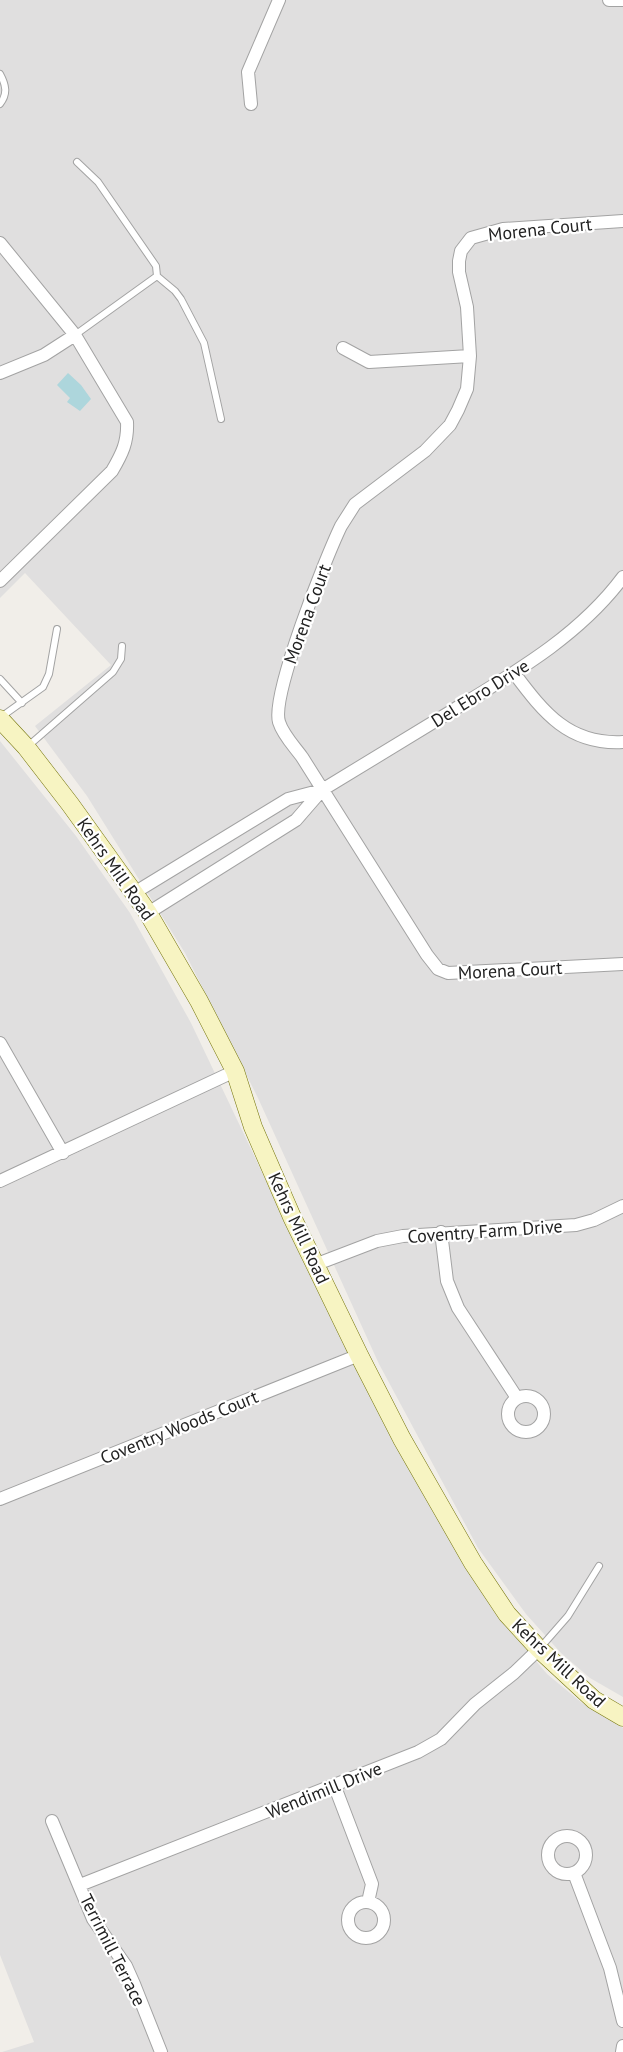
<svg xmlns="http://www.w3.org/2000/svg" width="623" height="2052" font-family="'PT Sans',sans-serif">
<rect width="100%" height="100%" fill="#f1eee9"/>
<!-- residential -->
<path fill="#e0dfdf" d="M0 0H623V1697L590 1678 561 1653 526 1614 478 1548 379 1364 258 1098 185 953 87 796 35 726 111 665 25 573 0 598Z
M0 741 76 836 130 913 191 1023 349 1355 422 1492 492 1609 547 1674 582 1703 623 1728V2052H2L34 2042 0 1955Z"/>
<!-- water -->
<path fill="#add6dc" d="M68 373 81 385 91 399 80 411 67 402 70 398 57 385Z"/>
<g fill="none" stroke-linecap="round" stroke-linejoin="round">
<defs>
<path id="lane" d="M0 74C6 85 8 94 0 104
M157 276 175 291 181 299 204 343 221 419
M75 335 157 276 156 266 98 182 77 162
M0 679 22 703
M1 717 43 687 49 674 57 629
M27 747 113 672 121 659 122 646
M540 1648 568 1616 599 1566"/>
<path id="street" d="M609 0H623
M251 104 248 72 279 0
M623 221 503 229 471 238 461 251 459 261V272L467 307 470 356 467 389 458 410 450 425 425 451 355 504 341 526C326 557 271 695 279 722 283 735 294 746 302 757L427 955 438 969 448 973 623 964
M0 243 75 335 127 422C128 442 122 454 112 471L0 581
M343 348 369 362 470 356
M0 373 44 355 75 335
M514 673C544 713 569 745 623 742
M134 893 288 799 322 790C366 763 410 736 455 709 516 672 580 635 623 577
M148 913 296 820 322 790
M0 1043 63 1153
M0 1181 235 1071
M441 1232 447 1281 458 1308 517 1398
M317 1264 377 1241 403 1236 576 1225 594 1220 623 1206
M508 1414a18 18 0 1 1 36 0a18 18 0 1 1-36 0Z
M0 1499 359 1355
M335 1787 372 1884 368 1902
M52 1821 93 1919 126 1966 134 1984 161 2052
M548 1855a19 19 0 1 1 38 0a19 19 0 1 1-38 0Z
M574 1873 610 1968 623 2021
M80 1885 418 1752 441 1739 475 1704 514 1673 539 1649
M348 1920a18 18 0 1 1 36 0a18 18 0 1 1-36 0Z
M622 2052 623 2046"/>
<path id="secondary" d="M0 719 26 747 70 804 134 893 148 913 199 1001 235 1071 253 1127 292 1217 359 1355 402 1439 473 1563 507 1614 539 1649 594 1700 623 1717"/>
</defs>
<!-- lane casing -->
<use href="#lane" stroke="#a3a3a3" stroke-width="8"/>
<!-- street casing -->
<use href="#street" stroke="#a3a3a3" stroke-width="14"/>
<!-- secondary casing -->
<use href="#secondary" stroke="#76760b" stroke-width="19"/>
<!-- lane -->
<use href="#lane" stroke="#fff" stroke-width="6"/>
<!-- street -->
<use href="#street" stroke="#fff" stroke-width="12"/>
<!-- secondary -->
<use href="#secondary" stroke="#f7f4c2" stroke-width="18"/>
</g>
<g text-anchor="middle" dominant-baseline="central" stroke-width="4.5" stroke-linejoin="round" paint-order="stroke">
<!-- street labels -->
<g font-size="18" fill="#222" stroke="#fff">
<text transform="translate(540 229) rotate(-6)">Morena Court</text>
<text transform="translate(307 614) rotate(-70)">Morena Court</text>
<text transform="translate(480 693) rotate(-32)">Del Ebro Drive</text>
<text transform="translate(116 869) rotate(55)">Kehrs Mill Road</text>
<text transform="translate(510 970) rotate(-3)">Morena Court</text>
<text transform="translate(299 1228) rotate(65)">Kehrs Mill Road</text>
<text transform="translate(485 1231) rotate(-4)">Coventry Farm Drive</text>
<text transform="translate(179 1427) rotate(-22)">Coventry Woods Court</text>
<text transform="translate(559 1663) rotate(43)">Kehrs Mill Road</text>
<text transform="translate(324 1790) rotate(-22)">Wendimill Drive</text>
<text transform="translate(113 1950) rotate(63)">Terrimill Terrace</text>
</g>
</g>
</svg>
